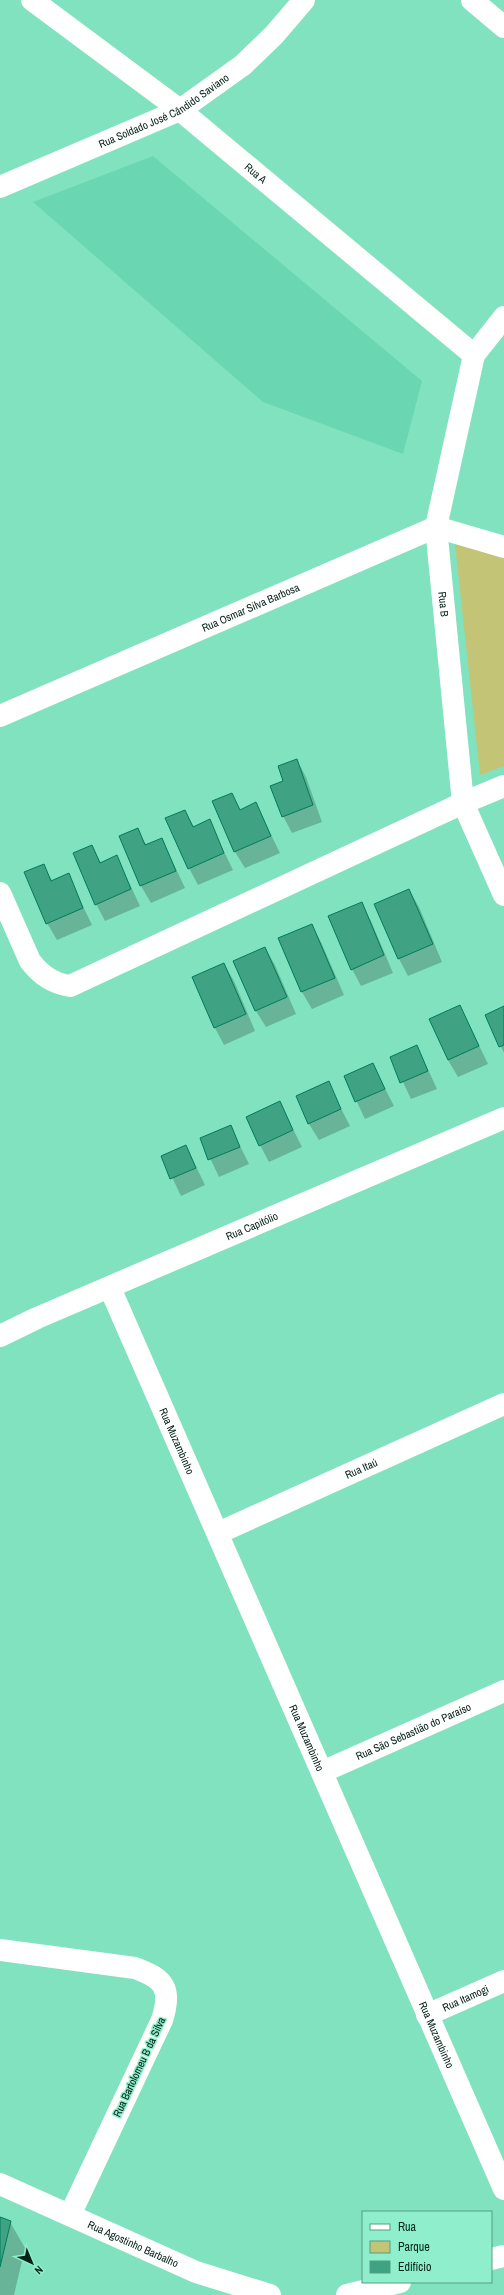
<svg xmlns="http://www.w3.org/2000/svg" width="504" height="2295" font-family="'Archivo Narrow',sans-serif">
<rect width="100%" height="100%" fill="#81e2bf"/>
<!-- built -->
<path fill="#6bd7b2" d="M153 156 422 381 403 454 263 402 33 202Z"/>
<!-- green -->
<path fill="#c4c476" d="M455 544 504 557V766L480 775Z"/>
<!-- shadow -->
<path fill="#0003" d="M297 760 306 777 322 822 292 833 283 816 285 782Z
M231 794 241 811 256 804 280 853 245 868 235 852Z
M185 811 194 827 209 821 233 870 198 885 189 868Z
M137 829 147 846 162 839 185 888 151 903 141 886 120 836Z
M92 846 101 863 117 857 140 906 105 921 96 904Z
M43 865 53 882 68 875 92 925 57 940 47 923Z
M409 890 419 907 442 962 408 976 399 959 376 905Z
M361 904 371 921 393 973 361 986 352 969Z
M312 925 321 942 344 995 312 1009 302 992 279 939Z
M265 948 275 965 296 1014 266 1027 256 1011Z
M224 964 234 981 255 1031 224 1045 215 1028Z
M460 1006 488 1064 458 1077 448 1060Z
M504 1007V1053L486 1016Z
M417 1046 437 1089 411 1099 391 1057Z
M373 1065 394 1106 365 1119 345 1077Z
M328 1083 350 1126 319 1140 309 1124Z
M280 1103 302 1147 269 1162 260 1145Z
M230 1126 249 1164 219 1177 201 1139Z
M186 1146 205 1185 181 1196 162 1156Z
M0 2218 10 2222 25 2248 14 2295H0Z"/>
<!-- building -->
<path fill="#3fa282" stroke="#007b5d" d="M297 759 313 805 282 817 270 786 283 781 278 766Z
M232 793 240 810 256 802 271 836 234 852 212 801Z
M185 810 193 827 210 819 224 853 188 869 165 818Z
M138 828 145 845 162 838 176 871 140 886 119 836Z
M92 845 100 863 117 855 131 889 95 905 73 853Z
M44 864 51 881 69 873 83 908 46 924 24 872Z
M409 889 433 944 398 959 374 904Z
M362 902 384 955 351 970 328 916Z
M312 924 335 978 301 992 278 938Z
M265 947 287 997 255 1011 233 961Z
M224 963 246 1014 214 1028 192 977Z
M460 1005 479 1046 448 1060 429 1019Z
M504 1006V1045L499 1047 485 1015Z
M417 1045 428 1071 400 1083 390 1057Z
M373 1063 385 1089 355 1102 344 1076Z
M329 1081 341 1109 308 1124 296 1096Z
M280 1101 293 1130 259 1146 246 1117Z
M231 1125 240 1147 208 1160 200 1138Z
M186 1145 196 1168 170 1179 161 1156Z
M0 2217 11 2221 0 2267Z"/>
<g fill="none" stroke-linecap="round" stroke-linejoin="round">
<!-- street -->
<g stroke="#fff" stroke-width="22">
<path id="s1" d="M32 0 180 110 474 355"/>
<path d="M472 0 504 27"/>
<path id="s2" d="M0 187 180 110 243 65 274 35 304 0"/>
<path id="s3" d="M504 317 474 355 436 527 463 803 504 895"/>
<path id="s4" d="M0 716 436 527 504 547"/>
<path d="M0 893 30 961C41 975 52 983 70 986L463 803 504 786"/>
<path id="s5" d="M110 1288 504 2189"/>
<path id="s6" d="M0 1336 37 1318 504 1118"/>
<path id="s7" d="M218 1533 504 1404"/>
<path id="s8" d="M322 1772 504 1691"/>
<path d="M0 1950 135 1968C165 1979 172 1989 162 2020L70 2215"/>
<path id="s9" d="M427 2015 504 1981"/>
<path id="s10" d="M0 2184 196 2272 270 2295"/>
<path d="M491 2259 504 2256"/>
<path d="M347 2295 400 2282"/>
</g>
</g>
<g text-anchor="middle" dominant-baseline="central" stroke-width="3" stroke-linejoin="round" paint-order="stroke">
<!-- street labels -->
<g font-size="11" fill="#032218" stroke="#8fefcc">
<text stroke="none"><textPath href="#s2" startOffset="181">Rua Soldado José Cândido Saviano</textPath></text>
<text stroke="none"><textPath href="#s1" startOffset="283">Rua A</textPath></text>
<text stroke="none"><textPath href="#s3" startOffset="302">Rua B</textPath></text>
<text stroke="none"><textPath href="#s4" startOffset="273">Rua Osmar Silva Barbosa</textPath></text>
<text stroke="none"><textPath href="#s6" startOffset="275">Rua Capitólio</textPath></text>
<text stroke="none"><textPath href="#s5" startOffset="167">Rua Muzambinho</textPath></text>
<text stroke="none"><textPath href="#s7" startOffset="157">Rua Itaú</textPath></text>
<text stroke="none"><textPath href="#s8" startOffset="100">Rua São Sebastião do Paraíso</textPath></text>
<text stroke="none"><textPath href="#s5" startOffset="491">Rua Muzambinho</textPath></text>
<text stroke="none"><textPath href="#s9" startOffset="42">Rua Itamogi</textPath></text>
<text stroke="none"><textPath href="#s5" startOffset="815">Rua Muzambinho</textPath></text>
<text transform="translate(139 2067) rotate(-65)">Rua Bartolomeu B da Silva</text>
<text stroke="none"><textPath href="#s10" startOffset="146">Rua Agostinho Barbalho</textPath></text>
</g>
</g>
<!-- legend -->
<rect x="362" y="2211" width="130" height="72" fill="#8fefcc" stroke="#579d84"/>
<rect x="370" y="2224" width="20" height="6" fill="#ffffff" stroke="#579d84"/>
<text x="398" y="2231" font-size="12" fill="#032218">Rua</text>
<rect x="370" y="2241" width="20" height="12" fill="#c4c476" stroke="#579d84"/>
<text x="398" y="2251" font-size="12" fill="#032218">Parque</text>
<rect x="370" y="2261" width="20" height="12" fill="#3fa282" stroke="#579d84"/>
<text x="398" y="2271" font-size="12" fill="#032218">Edifício</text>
<!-- north arrow -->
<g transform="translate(32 2263) rotate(136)" stroke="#8fefcc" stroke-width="3" paint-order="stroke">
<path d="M0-3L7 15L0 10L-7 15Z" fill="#032218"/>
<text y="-6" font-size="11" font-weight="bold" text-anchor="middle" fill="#032218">N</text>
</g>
</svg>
